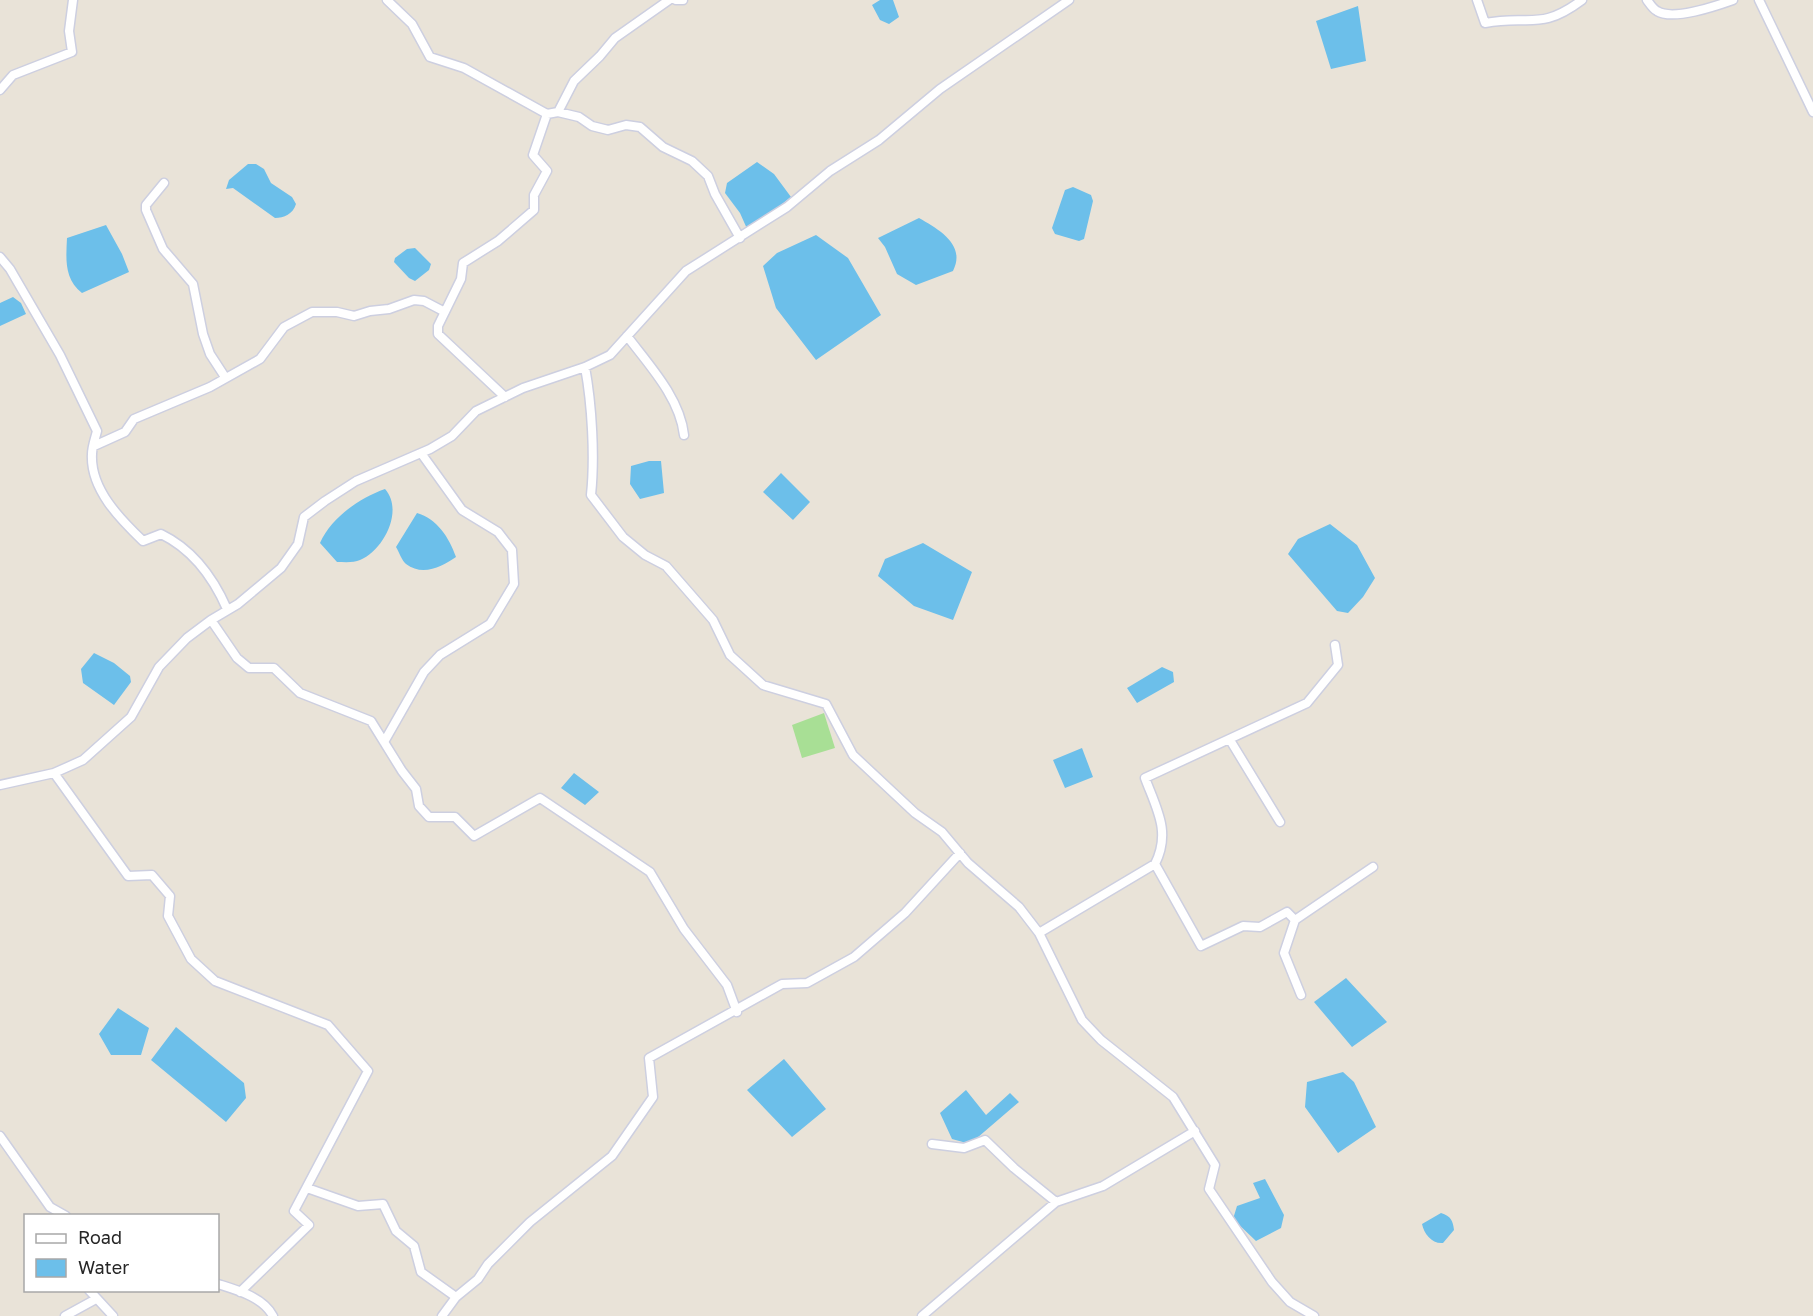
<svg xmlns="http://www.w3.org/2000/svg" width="1813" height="1316" font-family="'Golos Text',sans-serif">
<rect width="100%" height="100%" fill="#e9e3d8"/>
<!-- green -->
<path fill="#a8df95" d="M824 713 835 748 802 758 792 725Z"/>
<!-- water -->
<path fill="#6cbfea" d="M880 0H893L899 17 889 24 880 20 872 5Z
M1358 6 1366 61 1331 69 1316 21Z
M757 162 774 174 791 197 748 231 740 213 725 193 727 183Z
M248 164H256L264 169 271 183 292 197 296 204C293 214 284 218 275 218L233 188 226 189 229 180Z
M1073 187 1091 195 1093 201 1084 239 1079 241 1055 234 1052 228 1065 190Z
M919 218C940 230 966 245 953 271L916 285 897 274 885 247 878 238Z
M106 225 122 254 129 272 82 293C64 279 66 259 67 238Z
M816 235 848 258 881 315 816 360 776 308 763 266 777 253Z
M415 248 431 264 429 270 415 281 409 278 394 262 395 258 407 249Z
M13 297 21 303 26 314 0 326V303Z
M649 461H661L664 493 640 499 630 484 631 466Z
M781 473 810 502 793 520 763 492Z
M385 489C404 510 384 550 360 560 354 563 344 562 337 562L320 543C331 518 359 498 385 489Z
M417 513C437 519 449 537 456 557 443 566 423 577 406 564 402 561 399 552 396 547Z
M1330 524 1357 545 1375 578 1363 597 1348 613 1337 611 1288 554 1298 539Z
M923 543 972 572 953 620 914 606 878 576 885 559Z
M94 653 114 663 130 676 131 682 114 705 83 683 81 669Z
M1162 667 1173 672 1174 682 1137 703 1127 688Z
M1082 748 1093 777 1065 788 1053 760Z
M574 773 599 792 585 805 561 788Z
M1346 978 1387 1022 1352 1047 1314 1002Z
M118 1008 149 1028 141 1055H111L99 1034Z
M176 1027 244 1083 246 1098 226 1122 151 1060Z
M784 1059 826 1109 792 1137 747 1090Z
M1343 1072 1354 1082 1376 1127 1338 1153 1305 1107 1307 1082Z
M966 1090 986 1115 1010 1093 1019 1102 970 1144 952 1139 940 1113Z
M1265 1179 1284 1215 1281 1228 1256 1241 1233 1219 1237 1206 1260 1198 1253 1183Z
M1441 1213C1451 1216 1453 1221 1454 1230L1443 1243C1432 1244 1424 1234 1422 1224Z"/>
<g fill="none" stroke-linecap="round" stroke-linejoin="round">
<defs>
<path id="street" d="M387 0 412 24 430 57 464 68 547 114 558 112 579 117 592 126 608 130 626 125 640 127 663 147 692 161 708 176 715 194 740 238
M676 0H683
M1477 0 1485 23C1530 14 1539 32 1582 0
M1647 0C1650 4 1653 9 1657 11 1673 21 1716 6 1733 0
M1759 0 1813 112
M0 90 13 75 72 52 69 31 73 0
M558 112 574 81 600 56 615 38 669 0
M164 183 146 205V210L163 249 193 284 203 334 210 354 225 377
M0 257 10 269 60 355 97 431C95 439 92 447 92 454 90 489 120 519 143 541L161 534C192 549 213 577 227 609
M627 336C649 365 680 398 684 435
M585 367C592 405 595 457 591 495L623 537 645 555 666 566 713 620 730 655 763 685 826 704 853 755 915 813 942 832 968 863 1019 907 1039 933 1082 1020 1101 1040 1173 1097 1215 1165 1209 1189 1272 1282 1290 1302 1314 1316
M505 397 438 334V326L461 279 463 263 498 241 534 210V195L547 171 533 155 547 114
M94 446 125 432 134 419 210 387 260 359 284 327 312 312H337L354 316 370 311 389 309 414 300 424 301 445 312
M1230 740 1280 822
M384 742 424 672 440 655 490 624 514 584 512 550 498 532 462 510 421 453
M54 773 128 876 152 875 170 896 168 916 191 959 215 981 328 1025 368 1071 294 1211 309 1225 240 1292
M0 785 54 773 83 760 131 717 159 667 187 638 211 620
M1155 864 1201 946 1243 926 1260 927 1287 912 1295 920 1284 953 1301 995
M1295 920 1373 867
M1039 933 1155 864C1171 832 1157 810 1145 778L1307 703 1338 665 1335 645
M737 1012 727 985 684 929 650 872 540 798 474 836 455 817H429L419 806 416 789 402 771 371 721 300 693 274 668H249L237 658 211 620 238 604 281 568 298 544 304 517 325 501 356 481 430 449 452 436 476 411 523 388 585 367 610 355 686 271 787 207 830 171 879 140 940 89 1069 0
M0 1136 50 1207 66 1216
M932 1144 964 1148 985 1140 1014 1168 1056 1202
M307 1188 358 1206 383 1204 396 1231 414 1246 421 1272 456 1297
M218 1284C237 1290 263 1297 273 1316
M89 1290 113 1316
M65 1316 96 1299
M442 1316 456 1297 478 1279 488 1264 530 1222 612 1156 653 1097 649 1058 782 984 807 983 854 957 905 913 960 853
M922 1316 1056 1202 1103 1186 1195 1131"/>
</defs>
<!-- street casing -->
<use href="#street" stroke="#cdcfe0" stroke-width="11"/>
<!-- street -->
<use href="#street" stroke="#fff" stroke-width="8"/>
</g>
<!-- legend -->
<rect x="24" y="1214" width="195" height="78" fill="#ffffff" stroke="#a8a8a8" stroke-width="1.5"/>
<rect x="36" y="1234" width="30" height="9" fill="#ffffff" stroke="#a8a8a8" stroke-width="1.5"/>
<text x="78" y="1244" font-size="18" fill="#262626">Road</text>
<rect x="36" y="1259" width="30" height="18" fill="#6cbfea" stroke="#a8a8a8" stroke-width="1.5"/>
<text x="78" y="1274" font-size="18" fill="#262626">Water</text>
</svg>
